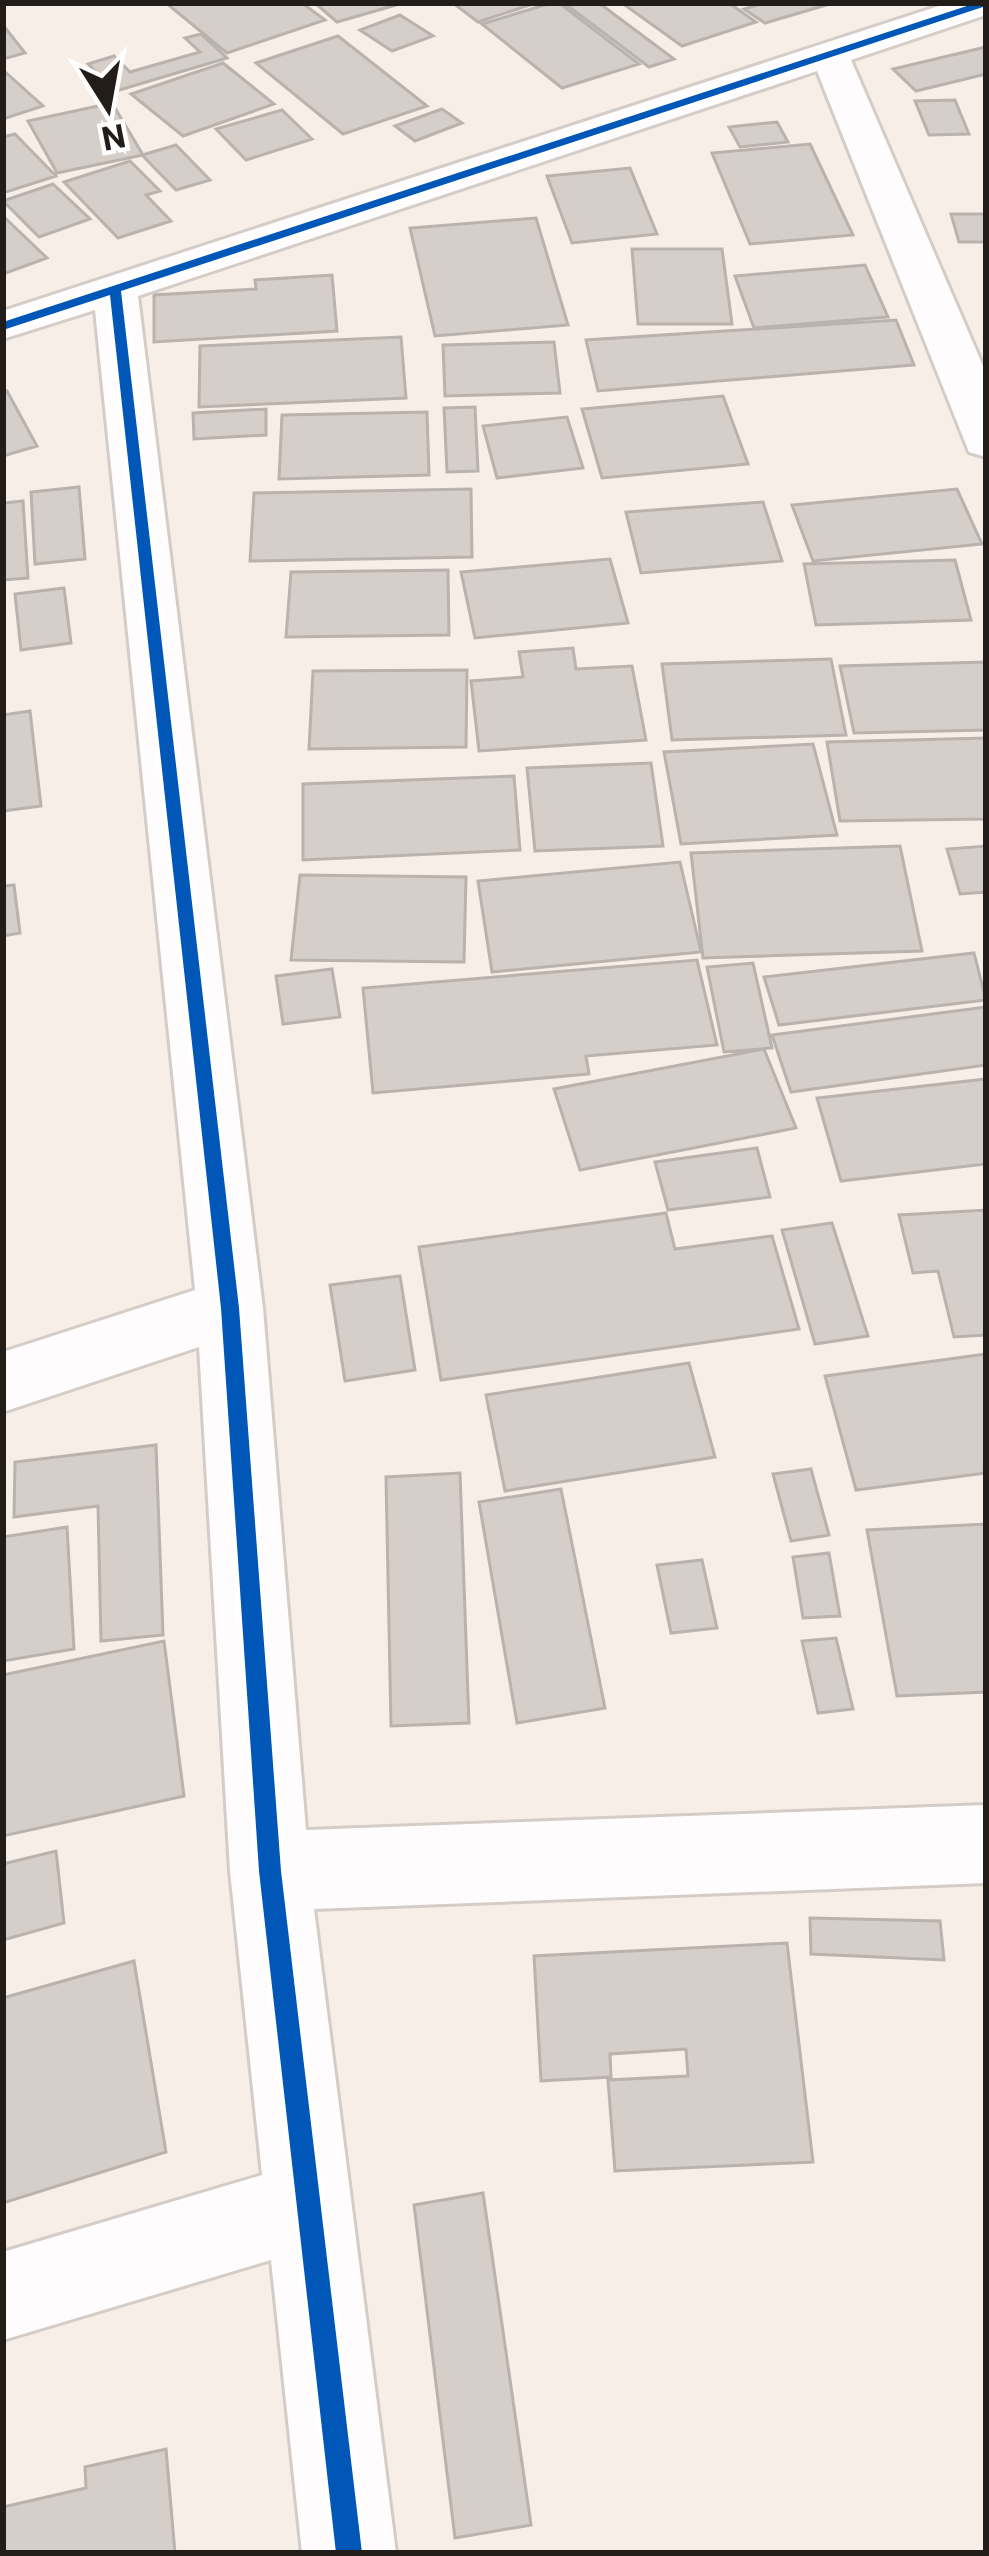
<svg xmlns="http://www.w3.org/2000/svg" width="989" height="2556" font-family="Roboto,sans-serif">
<rect width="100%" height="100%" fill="#f8eee8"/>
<!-- building -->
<path fill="#d5cec9" stroke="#b9b2ad" stroke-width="3" d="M166 3H302L325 20 227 53Z
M315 3H403L337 22Z
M453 3H536L478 22Z
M551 3H559L639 64 562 88 482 24Z
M564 3H599L674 59 649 67Z
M622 3H729L756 22 682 46Z
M764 3H833L765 23 744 9Z
M400 15 433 36 392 51 360 30Z
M3 25 25 53 3 59Z
M201 34 227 58 116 91 88 64 114 56 130 72 200 52 185 38Z
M338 36 427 106 343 134 256 63Z
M986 47V74L916 91 893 69Z
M223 63 274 104 183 136 131 94Z
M3 70 43 106 3 119Z
M955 100 969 134 929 135 915 101Z
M112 103 143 155 57 173 28 121Z
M442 109 462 123 415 141 395 126Z
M282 110 312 139 246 160 216 129Z
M777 122 788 142 740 147 729 127Z
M15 134 56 176 3 193V137Z
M810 144 853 235 750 244 712 153Z
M176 145 210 180 176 190 142 155Z
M130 161 160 191 146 195 171 221 118 238 64 182Z
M630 168 657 234 572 243 547 176Z
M53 184 90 219 39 237 3 201Z
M951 214H986V242H959Z
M3 216 47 258 3 274Z
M536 218 568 325 435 336 410 228Z
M632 249H722L732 324H638Z
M865 265 888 317 754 328 735 276Z
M332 275 337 331 154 342V295L256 289 255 280Z
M896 320 914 365 598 391 586 340Z
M401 337 406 398 199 407 200 346Z
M554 342 560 393 445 396 443 345Z
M7 391 37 446 3 456V392Z
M723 396 748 464 602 478 582 409Z
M475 407 478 471 447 472 444 408Z
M266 409V435L194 439 193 413Z
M427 412 429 475 279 479 282 415Z
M567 417 583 468 497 478 483 426Z
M79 487 85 559 35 564 31 492Z
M471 489 472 557 250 561 254 493Z
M957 489 982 544 813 561 792 505Z
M23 501 28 578 3 580V503Z
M763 502 782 561 641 573 626 512Z
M610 559 628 623 475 638 461 572Z
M955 560 971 620 816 625 804 564Z
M448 570 449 635 286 637 291 572Z
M64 588 71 643 21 650 15 594Z
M573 648 576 669 632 666 646 740 479 751 471 681 523 677 519 652Z
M831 659 846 735 672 740 662 664Z
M986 662V730L854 733 840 666Z
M467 670 466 747 309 749 313 671Z
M30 711 41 806 3 811V715Z
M986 738V819L840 821 827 742Z
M813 744 837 835 681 844 664 752Z
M651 763 663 846 535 851 527 768Z
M514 776 520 850 303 860V784Z
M900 846 922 951 703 958 691 853Z
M986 846V892L960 894 947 849Z
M680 862 701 952 492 972 478 881Z
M300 875 466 877 464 962 291 960Z
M14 885 20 933 3 936V886Z
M974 953 986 1000 779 1025 764 977Z
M697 960 717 1045 586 1056 589 1074 373 1093 363 988Z
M753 963 772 1048 724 1052 707 967Z
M332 969 340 1017 283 1024 276 976Z
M986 1007V1065L791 1092 772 1035Z
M764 1049 796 1128 580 1170 554 1089Z
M986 1079V1164L841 1181 817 1098Z
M757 1148 770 1197 668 1210 655 1162Z
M986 1210V1335L954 1337 938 1271 913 1273 899 1215Z
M666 1213 675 1249 772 1236 799 1329 441 1380 419 1247Z
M832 1223 868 1336 815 1344 782 1230Z
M400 1276 415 1370 345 1381 330 1285Z
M986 1354V1473L856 1490 825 1376Z
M689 1363 715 1457 505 1491 486 1395Z
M156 1445 163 1635 101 1641 98 1506 14 1517 15 1462Z
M811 1469 829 1535 791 1541 773 1474Z
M460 1473 469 1723 391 1726 386 1477Z
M561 1489 605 1708 517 1723 479 1502Z
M986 1524V1692L897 1696 867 1530Z
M67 1527 74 1649 3 1661V1537Z
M829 1553 840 1616 803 1618 793 1557Z
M702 1560 717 1628 671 1633 657 1565Z
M836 1638 853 1709 818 1713 802 1641Z
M164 1641 184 1796 3 1836V1675Z
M56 1851 64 1923 3 1940V1864Z
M810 1918 940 1921 944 1960 811 1954Z
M787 1943 813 2162 615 2171 608 2080 688 2076 686 2049 610 2054 611 2077 541 2081 534 1956Z
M134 1961 166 2152 3 2203V1998Z
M483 2193 531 2525 455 2538 414 2205Z
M166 2449 175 2553H3V2507L86 2488 85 2467Z"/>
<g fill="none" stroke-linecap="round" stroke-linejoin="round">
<defs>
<path id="street" d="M948 3H986V15L851 60 986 373V457L969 452 817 71 138 296 263 1308 306 1830 986 1805V1883L314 1909 396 2553H302L271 2260 3 2340V2252L262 2175 230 1871 199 1347 3 1412V1352L195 1290 95 310 3 339V311Z"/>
</defs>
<!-- street casing -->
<use href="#street" stroke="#d4ccc7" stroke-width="6"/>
<!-- street -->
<use href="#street" fill="#fefcfc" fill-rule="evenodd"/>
<defs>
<path id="cycleway" d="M976 3H986V6L121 291 239 1308 281 1871 362 2553H336L259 1871 221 1308 110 295 3 330V322Z"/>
</defs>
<!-- cycleway casing -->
<use href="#cycleway" stroke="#fff" stroke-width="8"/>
<!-- cycleway -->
<use href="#cycleway" fill="#0057b8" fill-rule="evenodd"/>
</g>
<!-- border -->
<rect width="989" height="2556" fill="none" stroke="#231d19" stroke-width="12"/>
<!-- north arrow -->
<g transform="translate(108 108) rotate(169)" stroke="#ffffff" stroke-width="9" paint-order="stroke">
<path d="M0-9L21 45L0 30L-21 45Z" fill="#231d19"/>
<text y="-18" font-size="33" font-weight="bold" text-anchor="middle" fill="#231d19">N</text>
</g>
</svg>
